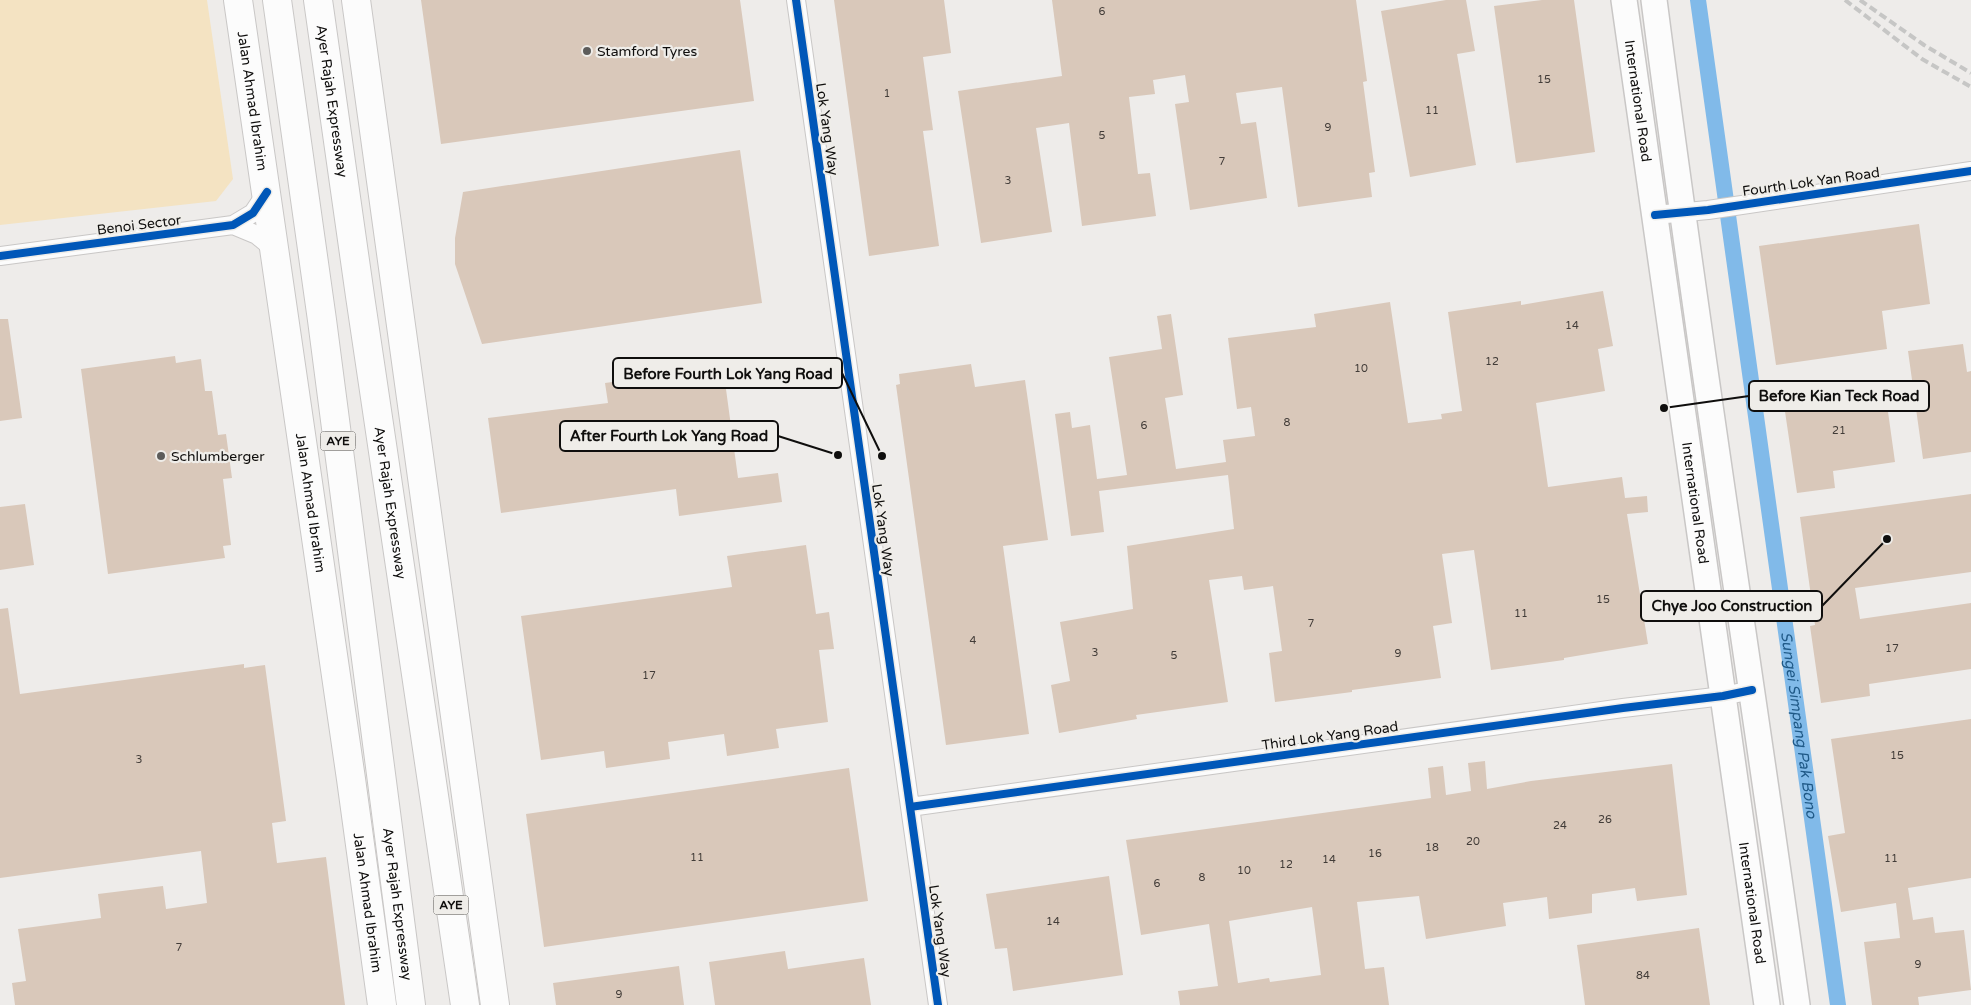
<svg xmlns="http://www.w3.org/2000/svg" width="1971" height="1005" font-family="'Varela Round',sans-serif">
<rect width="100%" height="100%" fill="#eeecea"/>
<!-- green -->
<path fill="#f4e3c2" d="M0 0H207L233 179 216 201 0 225Z"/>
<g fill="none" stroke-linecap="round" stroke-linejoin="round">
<!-- canal -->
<path stroke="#81bae9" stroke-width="16" id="s1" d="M1698 0 1838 1005"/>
</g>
<!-- building -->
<path fill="#d9c8ba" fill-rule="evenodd" d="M421 0H740L754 101 441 144Z
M834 0H944L951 53 923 57 933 130 923 131 939 246 869 256Z
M1052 0H1356L1367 81 1363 82 1375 172 1369 173 1372 197 1298 207 1282 87 1236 93 1241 124 1256 122 1267 198 1190 210 1175 104 1189 102 1185 75 1153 80 1155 94 1129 97 1138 174 1150 173 1156 216 1082 226 1069 123 1036 128 1052 232 981 243 958 91 1062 76Z
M1446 0H1466L1475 51 1457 54 1476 165 1410 177 1381 11Z
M1542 0H1574L1595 152 1516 163 1494 6Z
M740 150 762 303 482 344 455 264V238L463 192Z
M1919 224 1930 304 1882 311 1887 349 1776 365 1759 246Z
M1603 291 1613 346 1598 349 1605 391 1536 403 1548 487 1622 477 1625 498 1647 496 1648 512 1627 514 1648 644 1564 658V660L1491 670 1474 550 1442 554 1452 623 1433 626 1441 678 1352 690V692L1275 702 1269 653 1282 651 1273 586 1244 590 1242 576 1209 580 1228 702 1136 715 1137 719 1059 733 1051 685 1070 681 1060 622 1133 609 1127 546 1234 529 1228 475 1099 491 1104 532 1071 536 1055 414 1070 412 1072 428 1090 425 1097 479 1127 475 1109 357 1162 349 1157 316 1171 314 1183 395 1165 398 1176 469 1226 462 1223 440 1255 436 1251 407 1237 409 1228 338 1316 327 1314 314 1390 302 1408 423 1442 419 1441 414 1462 411 1448 312 1521 301V305Z
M0 319H8L22 418 0 421Z
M1963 344 1967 372 1971 371V452L1923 459 1908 351Z
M175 356 176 363 201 359 205 391H212L218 435 226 434 232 478 223 479 231 545 223 546 225 558 108 574 81 369Z
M971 364 975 387 1025 380 1048 540 1003 546 1029 734 946 745 896 385 900 384 899 374Z
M723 367 738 478 778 473 782 502 679 516 676 489 501 513 488 418 608 403 605 383Z
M1884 383 1895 462 1833 471 1835 488 1797 493 1783 398Z
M1971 494V572L1855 588 1860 619 1971 603V669L1869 684 1870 696 1821 703 1810 626 1815 625 1800 517Z
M25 504 34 565 0 570V507Z
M806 545 816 614 829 612 834 649 819 650 828 722 776 729 779 748 727 756 724 734 668 742 670 759 606 768 604 751 541 760 521 616 732 587 727 556Z
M8 608 20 694 244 664V668L265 665 286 821 272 823 277 863 326 857 345 1005H15L12 983 26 981 18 929 101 918 98 894 163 886 166 909 207 903 201 851 0 878V609Z
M1971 719V878L1908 888 1913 920 1933 917 1935 933 1964 930 1971 990 1918 997 1919 1005H1872L1864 942 1900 938 1896 903 1841 912 1828 836 1845 833 1831 739Z
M1485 761 1487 789 1531 781 1672 764 1687 895 1637 901 1635 888 1592 894V913L1549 919 1547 897 1503 903 1506 926 1426 939 1419 896 1357 902 1365 969 1384 967 1389 1005H1180L1178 991 1218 986 1209 924 1141 935 1126 840 1431 798 1428 768 1443 766 1446 795 1471 791 1468 763ZM1312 907 1321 975 1270 982 1269 978 1238 983 1229 921Z
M849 768 868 901 544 947 526 814Z
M1109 876 1123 975 1013 991 1007 948 995 949 986 894Z
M1699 928 1710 1005H1585L1577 945Z
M785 951 788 969 864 958 871 1005H715L709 962Z
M679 966 684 1005H556L553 983Z"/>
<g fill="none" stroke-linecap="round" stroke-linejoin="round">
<defs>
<path id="street" d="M796 0 938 1005
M1655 215 1708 210 1971 171
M233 225 257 235 275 250
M0 256 233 225 253 213 267 192
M910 807 1623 708 1723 696 1752 690"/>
<g id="secondary">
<path id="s2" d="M1624 0 1767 1005"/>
<path d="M1654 0C1697 336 1750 670 1797 1005"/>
</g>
<g id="primary">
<path id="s3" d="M238 0 351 779 382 1005"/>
<path d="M356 0 495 1005"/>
</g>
<g id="highway">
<path id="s4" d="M277 0 322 320 411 1005"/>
<path id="s5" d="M318 0 360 296 465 1005"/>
</g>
</defs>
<!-- street casing -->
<use href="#street" stroke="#c9c7c6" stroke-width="20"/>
<!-- secondary casing -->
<use href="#secondary" stroke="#c9c7c6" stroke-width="28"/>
<!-- primary casing -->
<use href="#primary" stroke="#c9c7c6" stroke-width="30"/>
<!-- highway casing -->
<use href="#highway" stroke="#c9c7c6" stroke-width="30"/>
<!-- street -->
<use href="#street" stroke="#fcfcfc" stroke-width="18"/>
<!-- secondary -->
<use href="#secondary" stroke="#fcfcfc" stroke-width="25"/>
<!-- primary -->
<use href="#primary" stroke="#fcfcfc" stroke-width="28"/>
<!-- highway -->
<use href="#highway" stroke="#fcfcfc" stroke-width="28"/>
<!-- rail -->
<path stroke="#c6c6c5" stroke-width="4" stroke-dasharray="8 4" stroke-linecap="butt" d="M1845 0 1922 59 1971 87
M1860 0 1924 45 1971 73"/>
<defs>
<path id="cycleway" d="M796 0 938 1005
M1655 215 1708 210 1971 171
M0 256 233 225 253 213 267 192
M910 807 1623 708 1723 696 1752 690"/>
</defs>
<!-- cycleway casing -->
<use href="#cycleway" stroke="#efede9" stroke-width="11"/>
<!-- cycleway -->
<use href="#cycleway" stroke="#0057b8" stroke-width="8"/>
</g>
<!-- markers -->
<g fill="#5d5c5a" stroke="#efede9" stroke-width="2">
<circle cx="587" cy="51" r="5"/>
<circle cx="161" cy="456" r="5"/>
</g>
<g text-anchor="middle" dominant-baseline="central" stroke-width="4.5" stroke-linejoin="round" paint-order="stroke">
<!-- number labels -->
<g font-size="11" fill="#423c38">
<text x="1102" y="11">6</text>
<text x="1544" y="79">15</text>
<text x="887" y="93">1</text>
<text x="1432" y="110">11</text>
<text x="1328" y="127">9</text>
<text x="1102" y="135">5</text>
<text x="1222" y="161">7</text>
<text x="1008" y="180">3</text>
<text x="1572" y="325">14</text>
<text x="1492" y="361">12</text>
<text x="1361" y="368">10</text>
<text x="1287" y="422">8</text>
<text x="1144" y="425">6</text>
<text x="1839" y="430">21</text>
<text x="1603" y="599">15</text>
<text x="1521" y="613">11</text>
<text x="1311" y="623">7</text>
<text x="973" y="640">4</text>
<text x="1892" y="648">17</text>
<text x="1095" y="652">3</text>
<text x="1398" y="653">9</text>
<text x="1174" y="655">5</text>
<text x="649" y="675">17</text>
<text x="1897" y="755">15</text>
<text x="139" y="759">3</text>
<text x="1605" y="819">26</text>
<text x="1560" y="825">24</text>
<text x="1473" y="841">20</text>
<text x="1432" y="847">18</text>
<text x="1375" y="853">16</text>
<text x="697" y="857">11</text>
<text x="1891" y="858">11</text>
<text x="1329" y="859">14</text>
<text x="1286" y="864">12</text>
<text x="1244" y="870">10</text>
<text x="1202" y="877">8</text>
<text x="1157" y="883">6</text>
<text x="1053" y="921">14</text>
<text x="179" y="947">7</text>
<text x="1918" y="964">9</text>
<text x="1643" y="975">84</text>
<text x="619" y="994">9</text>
</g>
<!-- shield labels -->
<g fill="#efede9" stroke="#52514f" stroke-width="1">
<rect x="320.5" y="431.5" width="35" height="19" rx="4"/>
<rect x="433.5" y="895.5" width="35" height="19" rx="4"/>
</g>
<g font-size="12" font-weight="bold" fill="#0f0e0d">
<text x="338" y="441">AYE</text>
<text x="451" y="905">AYE</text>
</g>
<!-- poi labels -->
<g font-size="14" fill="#0f0e0d" stroke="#efede9" text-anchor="start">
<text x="597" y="51">Stamford Tyres</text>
<text x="171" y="456">Schlumberger</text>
</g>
<!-- street labels -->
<g font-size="14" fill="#0f0e0d" stroke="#efede9">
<text stroke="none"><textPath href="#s2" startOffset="102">International Road</textPath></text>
<text stroke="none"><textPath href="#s3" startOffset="102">Jalan Ahmad Ibrahim</textPath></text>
<text stroke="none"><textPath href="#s5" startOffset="102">Ayer Rajah Expressway</textPath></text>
<text transform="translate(827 129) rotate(82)">Lok Yang Way</text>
<text transform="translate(1811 182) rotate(-8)">Fourth Lok Yan Road</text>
<text transform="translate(139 225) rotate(-7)">Benoi Sector</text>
<text stroke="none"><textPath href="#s3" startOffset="508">Jalan Ahmad Ibrahim</textPath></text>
<text stroke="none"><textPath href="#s2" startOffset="508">International Road</textPath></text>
<text stroke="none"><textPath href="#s5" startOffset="508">Ayer Rajah Expressway</textPath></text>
<text transform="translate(883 530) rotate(82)">Lok Yang Way</text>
<text transform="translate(1330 736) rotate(-8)">Third Lok Yang Road</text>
<text stroke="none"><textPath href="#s3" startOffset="912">Jalan Ahmad Ibrahim</textPath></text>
<text stroke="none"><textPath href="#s2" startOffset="912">International Road</textPath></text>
<text stroke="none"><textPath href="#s4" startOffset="912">Ayer Rajah Expressway</textPath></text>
<text transform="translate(940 931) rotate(82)">Lok Yang Way</text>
</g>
<!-- water labels -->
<g font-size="15" font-style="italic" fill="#1f5987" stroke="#efede9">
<text stroke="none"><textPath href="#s1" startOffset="732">Sungei Simpang Pak Bono</textPath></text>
</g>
</g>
<!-- callouts -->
<path fill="none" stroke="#0f0e0d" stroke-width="2" d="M882 456L842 373M1664 408L1749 396M838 455L778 436M1887 539L1822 606"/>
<g fill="#0f0e0d" stroke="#efede9" stroke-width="2">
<circle cx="882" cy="456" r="5"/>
<circle cx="1664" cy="408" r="5"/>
<circle cx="838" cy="455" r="5"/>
<circle cx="1887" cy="539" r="5"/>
</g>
<g fill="#efede9" stroke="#0f0e0d" stroke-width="2">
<rect x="613" y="358" width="229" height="30" rx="5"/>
<rect x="1749" y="381" width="180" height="30" rx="5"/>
<rect x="560" y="421" width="218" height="30" rx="5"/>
<rect x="1641" y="591" width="181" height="30" rx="5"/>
</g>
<g font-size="15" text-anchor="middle" font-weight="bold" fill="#0f0e0d">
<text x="728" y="379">Before Fourth Lok Yang Road</text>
<text x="1839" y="401">Before Kian Teck Road</text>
<text x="669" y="441">After Fourth Lok Yang Road</text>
<text x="1732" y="611">Chye Joo Construction</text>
</g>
</svg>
